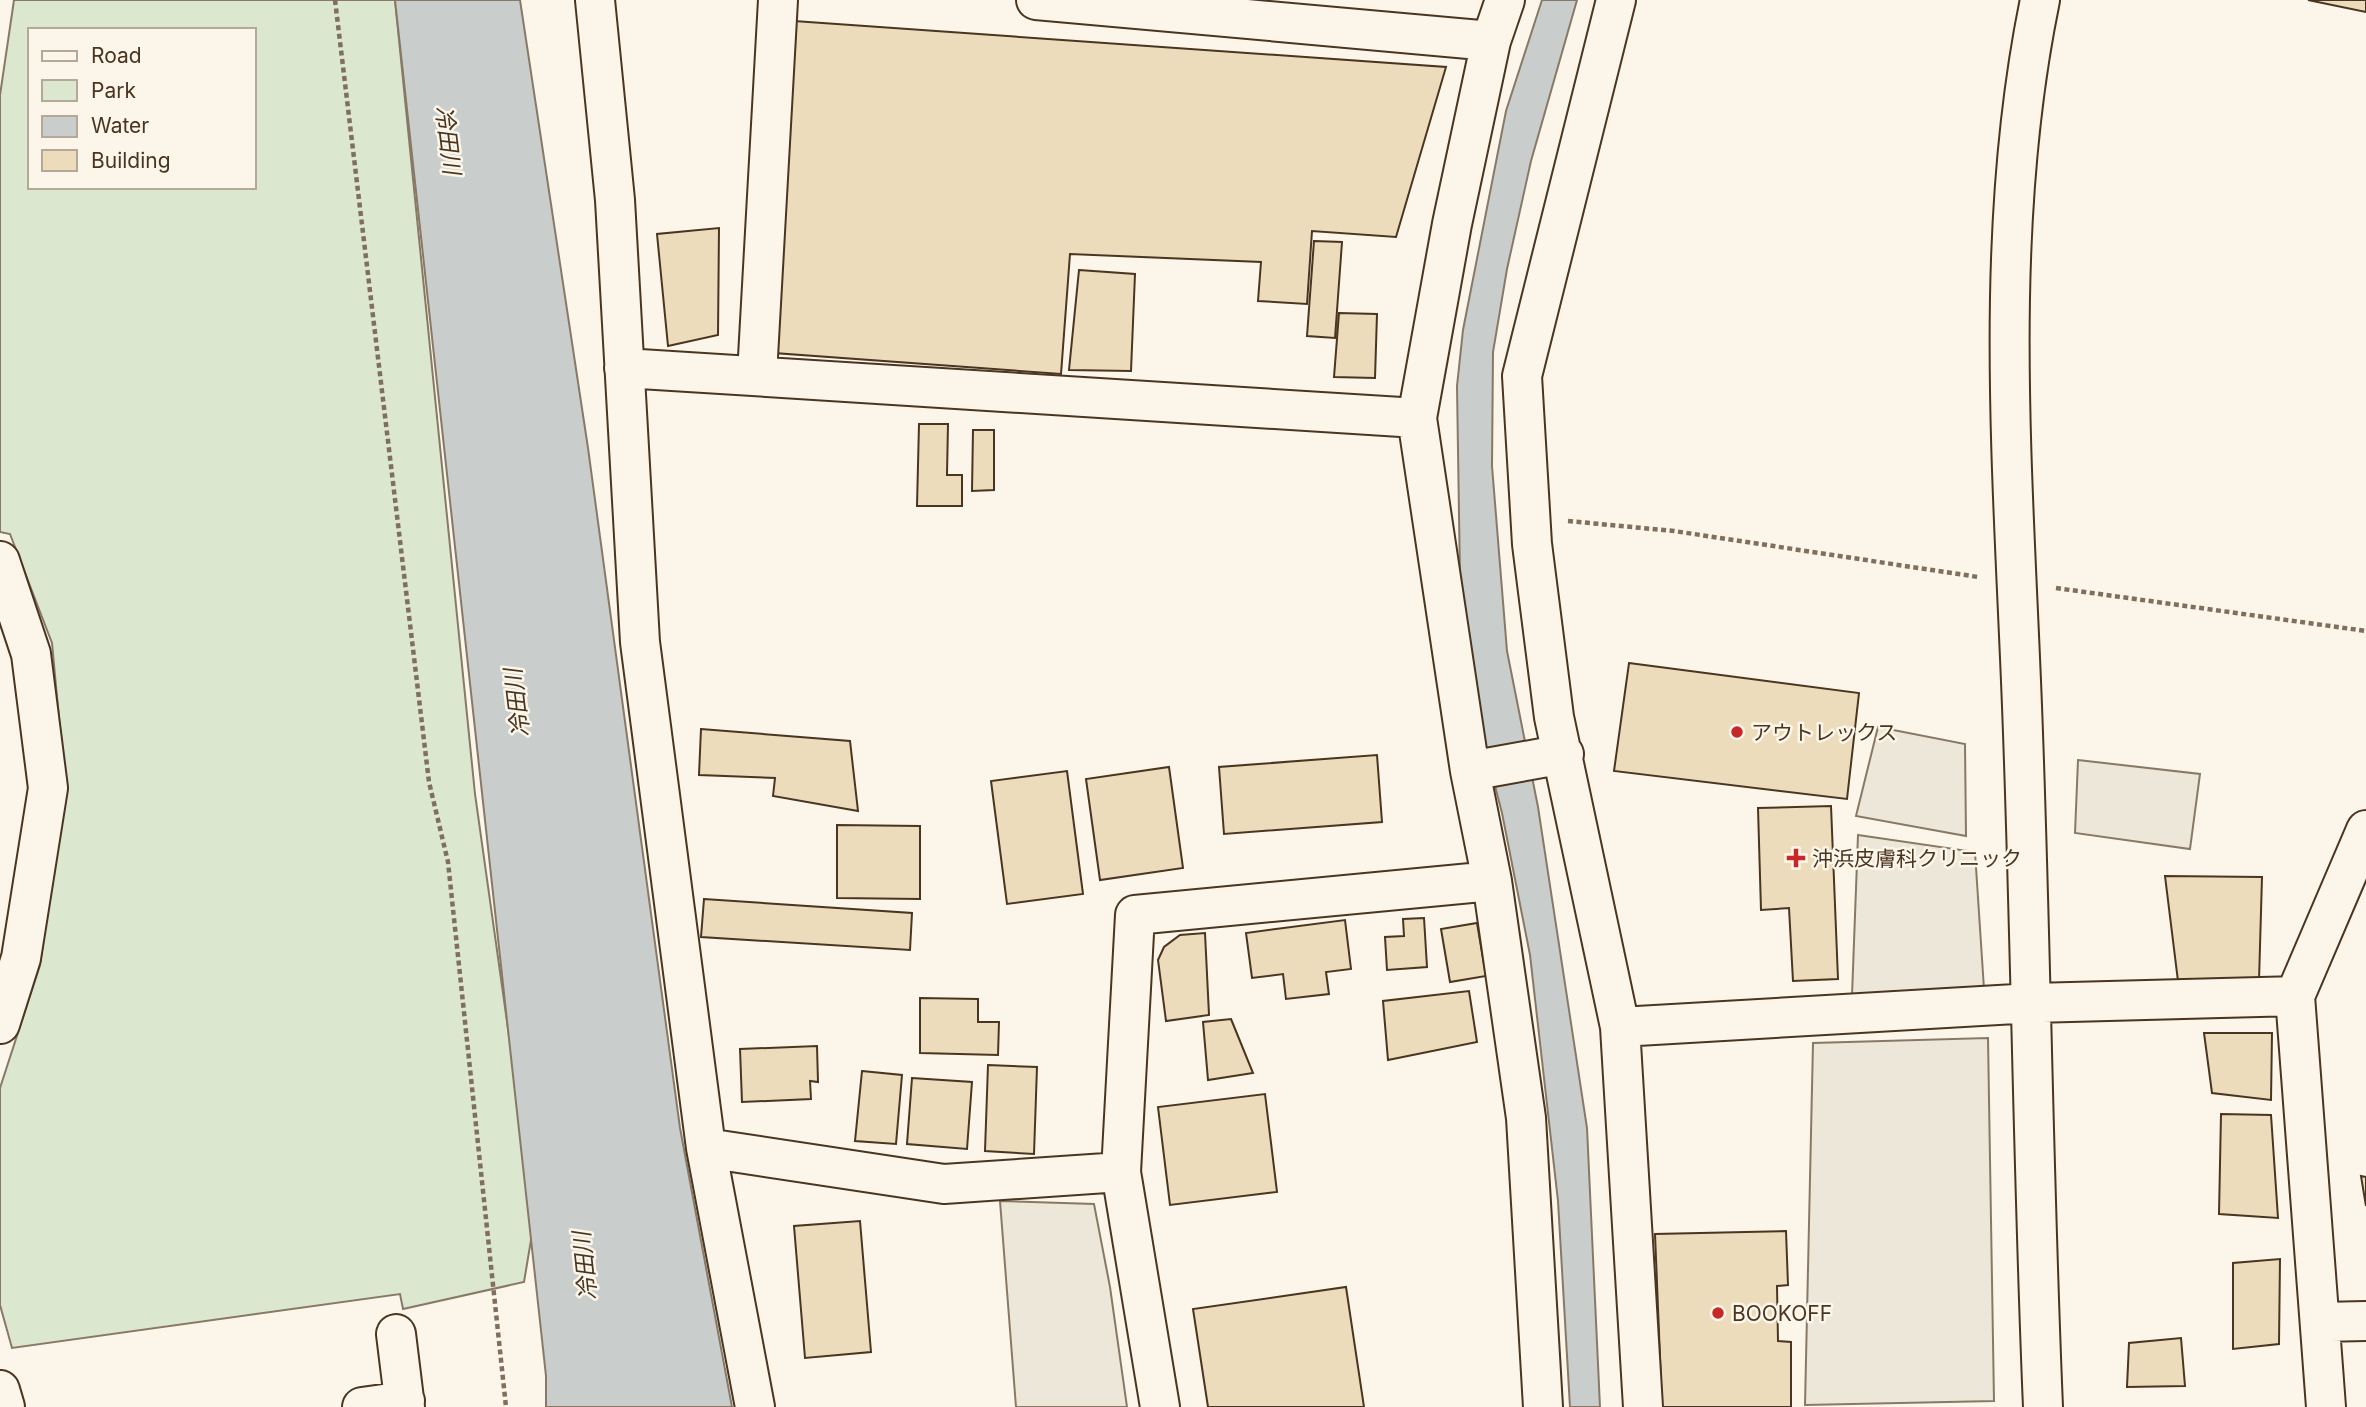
<svg xmlns="http://www.w3.org/2000/svg" width="2366" height="1407" font-family="Inter,'Noto Sans JP',sans-serif">
<rect width="100%" height="100%" fill="#fbf6e9"/>
<!-- green -->
<path fill="#dce7d0" stroke="#887966" stroke-width="2" fill-rule="evenodd" d="M14 0H395L475 794 521 1121 532 1234 524 1282 403 1309 400 1294 12 1348 0 1305V1088L40 965 65 783 52 643 10 534 0 532V95ZM30 30H254V187H30Z"/>
<!-- parking -->
<path fill="#ede7d9" stroke="#887966" stroke-width="2" d="M1878 727 1965 744 1966 836 1856 816Z
M2078 760 2200 774 2190 849 2075 833Z
M1858 835 1975 852 1984 989 1852 996Z
M1988 1038 1994 1401 1805 1405 1813 1043Z
M1000 1201 1094 1204 1110 1287 1127 1407H1016Z"/>
<!-- water -->
<path fill="#c9cecd" stroke="#887966" stroke-width="2" d="M395 0H520L588 448 680 1128 732 1407H546V1376Z
M1542 0H1577L1531 161 1507 269 1493 352 1492 466 1507 651 1538 807 1587 1128 1600 1407H1570L1558 1201 1530 955 1502 813 1481 732 1460 578 1457 386 1463 330 1506 111Z"/>
<!-- building -->
<path fill="#ecdcbc" stroke="#4a3520" stroke-width="2" d="M2308 0H2366V12Z
M794 21 1446 67 1396 237 1312 231 1307 304 1258 301 1261 262 1070 254 1061 374 774 353Z
M719 228 718 335 668 346 657 234Z
M1314 241 1342 242 1335 338 1307 336Z
M1079 270 1135 274 1131 371 1069 370Z
M1339 313 1377 314 1375 378 1334 377Z
M919 424H948L947 475H962V506H917Z
M973 430H994V490L972 491Z
M1629 663 1859 693 1847 799 1614 771Z
M701 729 850 741 858 811 773 796 775 778 699 775Z
M1377 755 1382 822 1224 834 1219 767Z
M1169 767 1183 868 1100 880 1086 779Z
M1067 771 1083 894 1007 904 991 781Z
M1831 806 1838 979 1793 981 1789 908 1761 910 1758 808Z
M837 825 920 826V899L837 898Z
M2165 876 2262 877 2259 981H2178Z
M704 899 912 913 910 950 701 937Z
M1424 918 1427 967 1387 970 1385 937 1404 936 1403 919Z
M1345 920 1351 969 1326 972 1329 994 1286 999 1283 974 1252 978 1246 933Z
M1477 923 1486 976 1450 982 1441 929Z
M1205 933 1209 1015 1166 1021 1158 960 1164 947 1180 935Z
M1469 991 1477 1042 1388 1060 1383 1001Z
M920 998 978 999V1022H999L998 1055 920 1053Z
M1231 1019 1253 1073 1208 1080 1203 1022Z
M2204 1033H2272L2271 1100 2212 1093Z
M817 1046 818 1082 810 1081 811 1099 742 1102 740 1049Z
M988 1065 1037 1067 1034 1154 985 1151Z
M862 1071 902 1075 896 1144 855 1141Z
M912 1078 972 1082 967 1149 907 1144Z
M1265 1094 1277 1192 1170 1205 1158 1107Z
M2221 1114 2271 1115 2278 1218 2219 1214Z
M2361 1176 2366 1177V1206Z
M860 1221 871 1352 805 1358 794 1226Z
M1786 1231 1788 1285 1777 1286 1778 1341 1791 1342V1407H1662L1655 1234Z
M2280 1259 2279 1344 2233 1349V1263Z
M1346 1287 1364 1407H1208L1193 1309Z
M2181 1338 2185 1386 2127 1387 2129 1343Z"/>
<g fill="none" stroke-linecap="round" stroke-linejoin="round">
<defs>
<path id="minor" d="M595 0 615 200 640 642 706 1148 755 1407
M1036 0 1491 41
M1616 0 1522 376 1532 544 1554 717 1620 1027 1643 1407
M2040 0C1992 232 2013 471 2022 706 2031 940 2033 1173 2043 1407
M624 368 1417 418 1452 224 1491 41 1505 0
M757 375 778 0
M1417 418 1470 771 1492 881 1526 1118 1543 1407
M0 561 31 654 48 788 21 958 0 1024
M1470 771 1564 754
M2295 996 2366 830
M1620 1027 2033 1003 2295 996 2326 1407
M706 1148 944 1184 1121 1172 1135 915 1492 881
M1121 1172 1160 1407
M2321 1322 2366 1321
M396 1334 405 1407
M0 1390 5 1407
M362 1407 405 1401"/>
</defs>
<!-- minor casing -->
<use href="#minor" stroke="#4a3520" stroke-width="42"/>
<!-- path -->
<path stroke="#7f6f5c" stroke-width="4.5" stroke-dasharray="5 3.5" stroke-linecap="butt" d="M335 0 429 782 448 862 506 1407
M1568 521 1674 531 1978 577
M2056 588 2366 631"/>
<!-- minor -->
<use href="#minor" stroke="#fbf6e9" stroke-width="38"/>
</g>
<!-- markers -->
<g fill="#c62828" stroke="#fbf6e9" stroke-width="2.5">
<circle cx="1737" cy="732" r="7"/>
<path d="M1792.5 847.5h7v7h7v7h-7v7h-7v-7h-7v-7h7z"/>
<circle cx="1718" cy="1313" r="7"/>
</g>
<g text-anchor="middle" dominant-baseline="central" stroke-width="5" stroke-linejoin="round" paint-order="stroke">
<!-- poi labels -->
<g font-size="21" fill="#4a3520" stroke="#fbf6e9" text-anchor="start">
<text x="1751" y="732">アウトレックス</text>
<text x="1812" y="858">沖浜皮膚科クリニック</text>
<text x="1732" y="1313">BOOKOFF</text>
</g>
<!-- water labels -->
<g font-size="23" font-style="italic" fill="#4a3520" stroke="#fbf6e9">
<text transform="translate(448 140) rotate(83)">冷田川</text>
<text transform="translate(517 703) rotate(-97)">冷田川</text>
<text transform="translate(585 1266) rotate(-96)">冷田川</text>
</g>
</g>
<!-- legend -->
<rect x="28" y="28" width="228" height="161" fill="#fbf6e9" stroke="#b4a999" stroke-width="2"/>
<rect x="42" y="51" width="35" height="10" fill="#fbf6e9" stroke="#b4a999" stroke-width="2"/>
<text x="91" y="63" font-size="21" fill="#4a3520">Road</text>
<rect x="42" y="80" width="35" height="21" fill="#dce7d0" stroke="#b4a999" stroke-width="2"/>
<text x="91" y="98" font-size="21" fill="#4a3520">Park</text>
<rect x="42" y="116" width="35" height="21" fill="#c9cecd" stroke="#b4a999" stroke-width="2"/>
<text x="91" y="133" font-size="21" fill="#4a3520">Water</text>
<rect x="42" y="150" width="35" height="21" fill="#ecdcbc" stroke="#b4a999" stroke-width="2"/>
<text x="91" y="168" font-size="21" fill="#4a3520">Building</text>
</svg>
